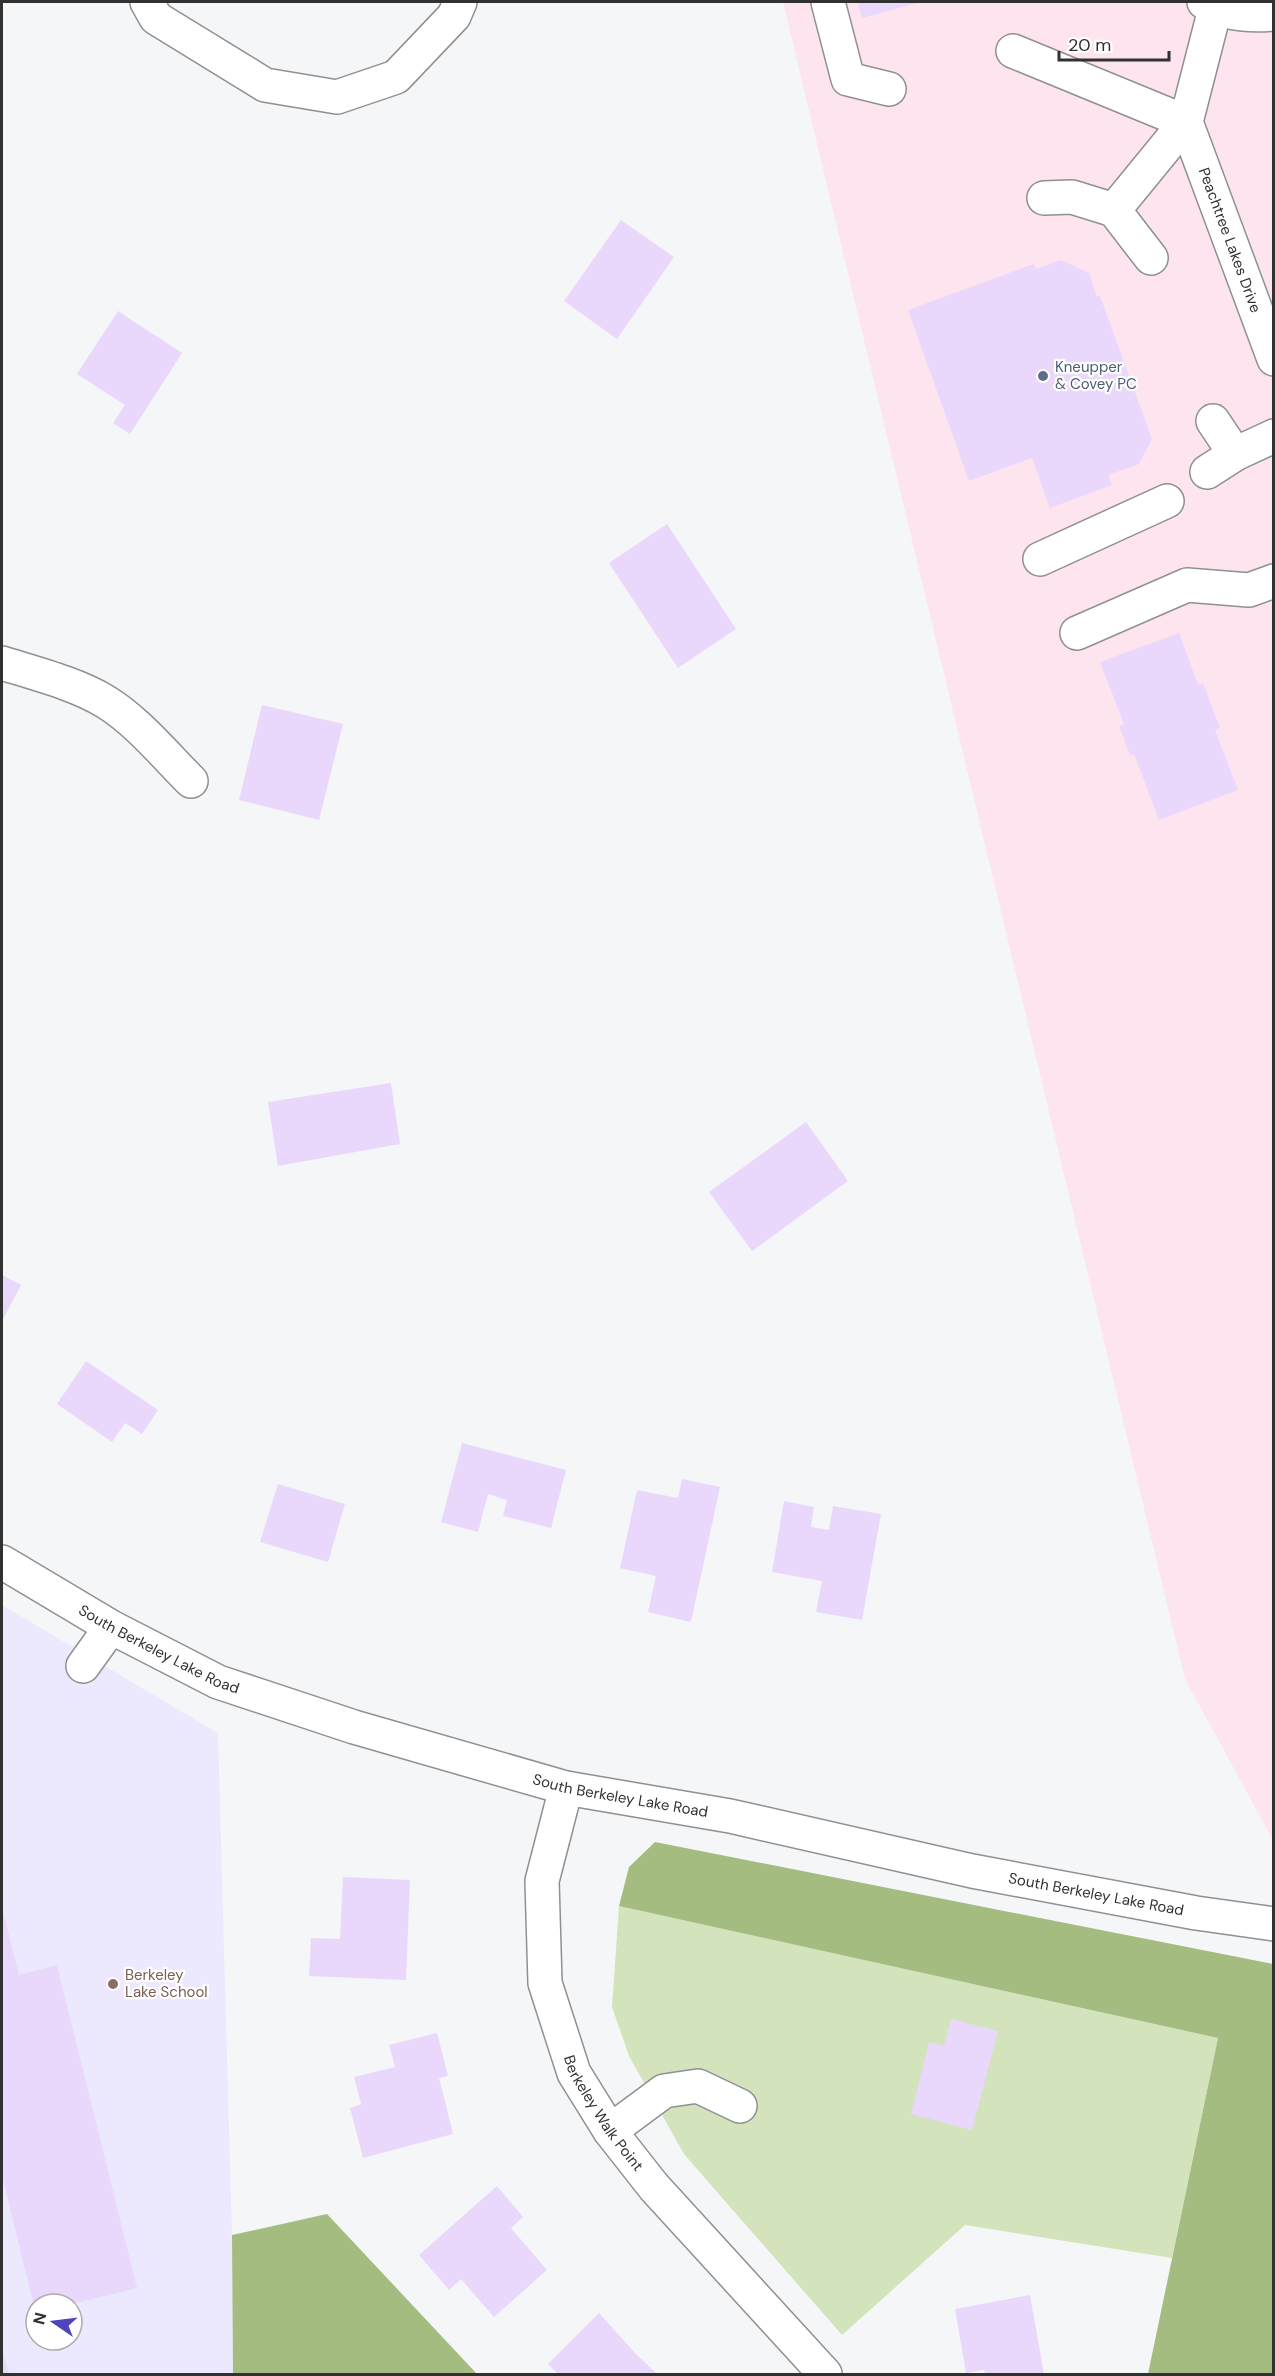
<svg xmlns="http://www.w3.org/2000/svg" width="1275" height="2376" font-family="'DM Sans',sans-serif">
<rect width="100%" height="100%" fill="#f5f6f8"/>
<!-- commercial -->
<path fill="#fde4ee" d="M783 2H1273V1840L1185 1679Z"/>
<!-- education -->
<path fill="#ece9ff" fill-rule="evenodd" d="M2 1605 218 1733 232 2235 233 2374H2ZM36 2304H72V2340H36Z"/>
<!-- green -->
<path fill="#d3e3bc" d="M619 1906 1218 2038 1172 2258 965 2225 842 2335 684 2154 629 2056 612 2007Z"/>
<!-- forest -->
<path fill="#a5bc80" d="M655 1842 1273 1964V2374H1148L1218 2038 619 1906 629 1867Z
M327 2214 477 2374H233L232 2235Z"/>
<!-- building -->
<path fill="#e9d8fc" d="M858 2H921L862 18Z
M621 220 674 257 617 339 564 301Z
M1061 260 1089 273 1097 297 1100 296 1152 439 1139 464 1108 475 1112 485 1050 508 1032 458 969 481 908 310 1034 264 1036 269Z
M118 311 182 353 130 434 113 423 125 405 77 374Z
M667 524 736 629 678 668 609 563Z
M1179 633 1198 685 1203 683 1220 728 1215 730 1238 790 1159 820 1134 754 1130 755 1119 726 1124 724 1100 662Z
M262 705 343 724 319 820 239 800Z
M391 1083 400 1144 278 1166 268 1102Z
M806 1122 848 1181 752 1251 709 1192Z
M2 1275 21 1285 2 1321Z
M86 1361 158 1410 142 1434 125 1423 112 1442 57 1404Z
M462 1443 566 1470 551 1528 503 1516 507 1500 488 1494 478 1532 441 1522Z
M682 1479 720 1487 691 1622 648 1612 656 1576 620 1568 637 1490 678 1498Z
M278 1484 345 1504 328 1562 260 1542Z
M784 1501 814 1507 811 1527 829 1530 833 1506 881 1514 862 1620 816 1612 822 1581 772 1572Z
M343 1877 410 1880 406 1980 309 1976 311 1938 340 1939Z
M2 1908 19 1975 57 1965 137 2288 72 2304H36L35 2311 2 2175Z
M951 2019 998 2031 972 2130 911 2114 929 2042 944 2046Z
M437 2033 448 2076 439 2078 453 2134 363 2158 350 2108 361 2104 354 2077 395 2067 389 2045Z
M497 2186 523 2217 511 2228 547 2270 494 2317 461 2279 449 2290 419 2255Z
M1030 2295 1044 2374H985L984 2370 966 2373 955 2309Z
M599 2313 636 2354 657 2374H558L548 2364Z
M2 2349 9 2374H2Z"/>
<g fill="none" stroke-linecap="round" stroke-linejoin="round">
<defs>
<g id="minor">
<path d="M147 2 156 18 265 85 337 97 396 77 454 16 460 2"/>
<path d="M828 2 848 79 889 89"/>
<path d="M1204 2C1223 14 1250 16 1274 14"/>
<path d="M1013 51 1186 122"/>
<path id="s1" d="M1186 122 1274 359"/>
<path d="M1044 198 1072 197 1114 210 1151 258"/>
<path d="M1114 210 1186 122 1215 9"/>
<path d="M1213 421 1235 454"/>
<path d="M1207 472 1235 454 1274 436"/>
<path d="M1040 559 1167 501"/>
<path d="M1077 633 1187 585 1249 590 1274 581"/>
<path d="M2 663C34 673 77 684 106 702 137 721 165 755 191 781"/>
<path id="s2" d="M2 1562 111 1627 218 1682 354 1727 566 1788 730 1816 972 1871 1196 1913 1274 1924"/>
<path d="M83 1666 111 1627"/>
<path id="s3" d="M566 1788 542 1881 545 1983 574 2073 610 2131 654 2187 825 2374"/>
<path d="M610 2131 664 2091 698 2086 740 2106"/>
</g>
</defs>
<!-- minor casing -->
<use href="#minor" stroke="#8f9092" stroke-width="36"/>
<!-- minor -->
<use href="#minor" stroke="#fff" stroke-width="33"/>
</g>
<!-- markers -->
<circle fill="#5c6f8a" stroke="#fff" stroke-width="2" cx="1043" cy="376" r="6"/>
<circle fill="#8d6e63" stroke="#fff" stroke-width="2" cx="113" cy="1984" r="6"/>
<g text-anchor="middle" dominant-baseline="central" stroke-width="4.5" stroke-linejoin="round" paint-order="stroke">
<!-- street labels -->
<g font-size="15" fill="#313132" stroke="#fff">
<text stroke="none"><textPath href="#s1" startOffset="126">Peachtree Lakes Drive</textPath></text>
<text stroke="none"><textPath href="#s2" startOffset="180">South Berkeley Lake Road</textPath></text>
<text stroke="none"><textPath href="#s2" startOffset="666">South Berkeley Lake Road</textPath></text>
<text stroke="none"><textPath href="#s2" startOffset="1152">South Berkeley Lake Road</textPath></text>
<text stroke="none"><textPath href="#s3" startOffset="342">Berkeley Walk Point</textPath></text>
</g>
<!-- service labels -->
<g font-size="15" fill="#4e5e75" stroke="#fff" text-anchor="start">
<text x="1055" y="367">Kneupper<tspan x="1055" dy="17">&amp; Covey PC</tspan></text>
</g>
<!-- education labels -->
<g font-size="15" fill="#785e54" stroke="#fff" text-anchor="start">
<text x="125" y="1975">Berkeley<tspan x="125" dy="17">Lake School</tspan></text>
</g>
</g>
<!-- border -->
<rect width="1275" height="2376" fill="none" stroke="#313132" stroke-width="6"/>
<!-- north arrow -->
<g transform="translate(54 2322) rotate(284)"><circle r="28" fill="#ffffff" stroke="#adadad" stroke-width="1.5"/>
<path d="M0-4.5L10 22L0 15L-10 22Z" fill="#4e44bb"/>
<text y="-9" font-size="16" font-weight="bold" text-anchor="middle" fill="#313132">N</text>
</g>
<!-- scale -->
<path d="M1059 51v9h110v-9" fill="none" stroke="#313132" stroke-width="3"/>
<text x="1068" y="51" font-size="18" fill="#313132" stroke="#ffffff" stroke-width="4.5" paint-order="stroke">20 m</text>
</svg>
